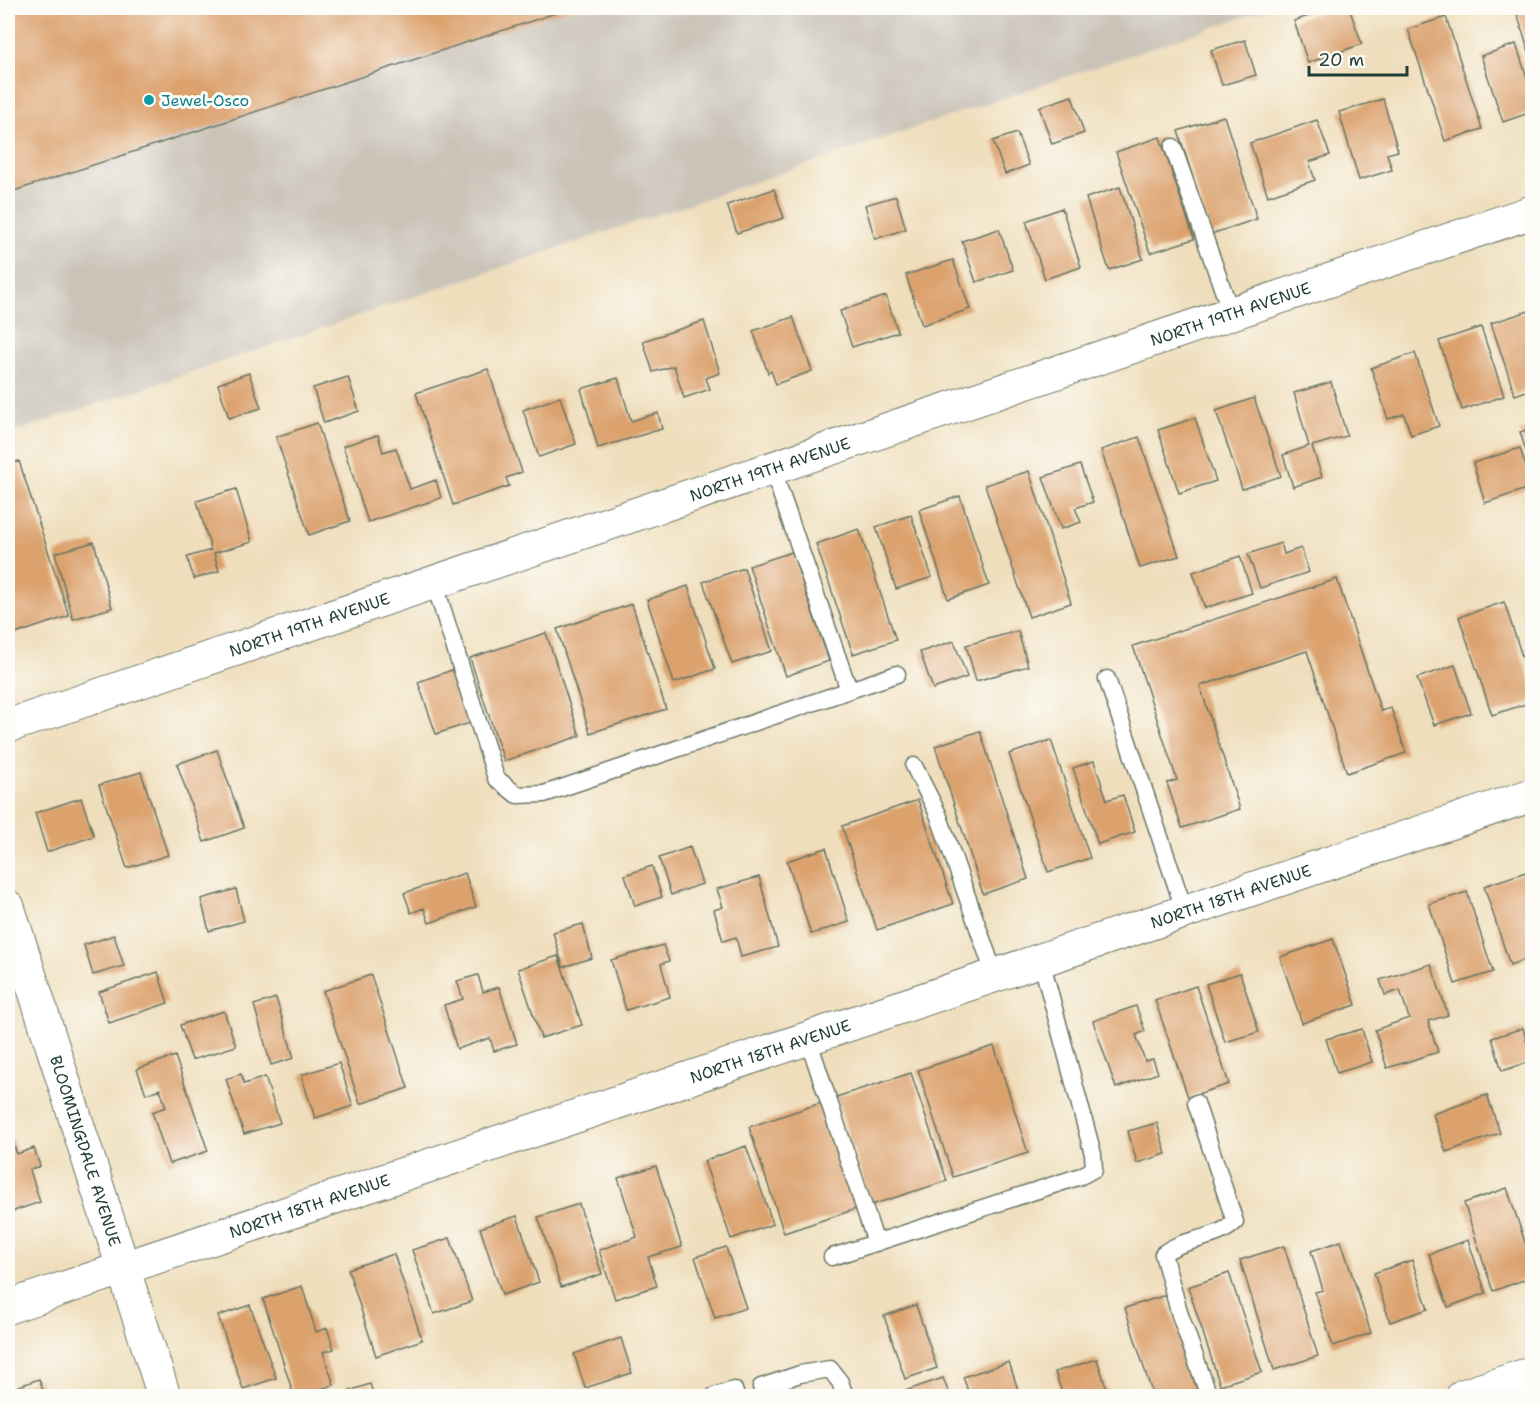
<svg xmlns="http://www.w3.org/2000/svg" width="1540" height="1404" font-family="'Shantell Sans',sans-serif">
<rect width="100%" height="100%" fill="#fdfcf7"/>
<filter id="ink" filterUnits="userSpaceOnUse"><feTurbulence type="fractalNoise" baseFrequency=".0167" numOctaves="2"/><feDisplacementMap in="SourceGraphic" scale="12" xChannelSelector="R" yChannelSelector="G"/><feConvolveMatrix kernelMatrix="1 2 1 2 8 2 1 2 1" color-interpolation-filters="sRGB"/></filter>
<filter id="wash" filterUnits="userSpaceOnUse"><feTurbulence type="fractalNoise" baseFrequency=".008" numOctaves="4" result="noise"/><feDisplacementMap in="SourceGraphic" scale="24" xChannelSelector="R" yChannelSelector="G"/><feGaussianBlur stdDeviation="1.35" result="paint"/><feColorMatrix in="noise" values="0 0 0 0 0 0 0 0 0 0 0 0 0 0 0 0 0 1.4 0 .05"/><feComposite in="paint" operator="in"/></filter>
<g filter="url(#wash)">
<rect width="100%" height="100%" fill="#efdebc"/>
<!-- industrial -->
<path fill="#cac3b8" d="M8 8H1270L8 434Z"/>
<g id="blocks">
<!-- building -->
<path fill="#dca26e" d="M8 8H571L8 193Z
M1331 8H1349L1362 44 1308 63 1294 21Z
M1532 9V61L1517 14Z
M1446 17 1482 129 1445 141 1408 29Z
M1245 40 1256 75 1222 85 1211 50Z
M1516 44 1532 93V112L1503 122 1481 56Z
M1072 96 1084 133 1052 144 1039 107Z
M1383 99 1398 151 1387 154 1392 170 1359 180 1339 112Z
M1224 116 1257 219 1211 234 1178 131Z
M1317 120 1330 155 1309 162 1315 180 1268 196 1250 143Z
M1017 133 1029 165 1005 174 993 141Z
M1160 137 1194 239 1150 253 1116 152Z
M1120 187 1143 259 1109 270 1086 198Z
M774 189 784 218 737 233 727 205Z
M896 196 906 229 875 239 865 205Z
M1062 208 1081 267 1045 279 1026 221Z
M999 229 1013 270 976 282 962 241Z
M953 260 970 309 922 325 906 275Z
M886 296 898 332 852 347 840 311Z
M1532 310V389L1515 395 1491 323Z
M793 317 812 371 776 384 771 371 768 373 753 331Z
M704 321 720 373 706 378 710 389 684 398 674 366 653 372 643 341Z
M1481 327 1504 396 1462 410 1439 341Z
M1415 353 1439 426 1411 435 1404 414 1388 419 1371 368Z
M488 369 522 472 506 478 509 486 453 505 416 393Z
M249 373 261 408 229 418 218 384Z
M348 377 359 411 324 423 313 388Z
M618 378 631 421 658 413 662 429 598 448 581 389Z
M1331 382 1347 436 1312 446 1322 477 1293 487 1283 455 1309 446 1294 393Z
M560 397 576 444 539 457 523 410Z
M1254 398 1281 476 1242 489 1216 411Z
M1195 418 1216 481 1179 493 1158 430Z
M317 423 350 521 309 535 276 437Z
M1532 428V470L1520 432Z
M378 435 383 452 396 448 410 489 436 480 441 498 368 522 343 446Z
M1139 437 1179 556 1140 568 1101 450Z
M1520 448 1532 487 1485 503 1473 463Z
M19 461 69 616 12 635 8 621V465Z
M1080 465 1093 502 1075 508 1081 522 1061 529 1043 477Z
M1029 471 1071 603 1029 617 985 485Z
M236 489 252 542 214 553 219 571 194 579 187 557 211 550 197 501Z
M960 496 989 585 948 599 919 510Z
M911 515 932 577 896 589 876 527Z
M859 529 896 640 853 654 816 544Z
M94 542 112 608 73 619 55 553Z
M1281 543 1284 554 1301 548 1309 572 1260 588 1248 554Z
M792 552 829 661 786 676 749 566Z
M1240 556 1252 593 1205 608 1193 572Z
M744 568 772 651 732 664 703 582Z
M1337 579 1381 711 1391 708 1406 753 1347 773 1307 651 1200 686 1240 809 1182 828 1167 783 1177 780 1133 646Z
M688 586 715 669 674 683 647 600Z
M1504 602 1532 686V702L1492 715 1459 617Z
M632 604 666 709 590 733 557 629Z
M1532 620V644L1525 623Z
M1018 631 1028 666 976 681 966 645Z
M546 633 580 736 504 761 470 658Z
M954 641 967 677 933 689 920 652Z
M1455 665 1471 713 1434 725 1417 678Z
M455 669 473 722 436 734 418 682Z
M980 731 1028 879 983 894 935 746Z
M1051 740 1090 858 1048 872 1009 754Z
M217 750 244 828 204 842 177 764Z
M1094 761 1107 800 1123 795 1135 832 1098 844 1073 768Z
M141 772 168 855 127 868 99 785Z
M81 798 94 836 47 852 35 813Z
M918 800 953 904 877 930 842 826Z
M690 847 702 884 671 895 659 858Z
M826 848 849 922 811 934 787 861Z
M652 866 662 897 635 906 625 875Z
M1526 872 1532 893V957L1510 965 1484 886Z
M465 873 476 907 429 923 424 908 411 913 404 893Z
M759 877 778 947 741 957 736 937 723 941 714 910 723 907 717 889Z
M236 889 244 921 209 931 201 899Z
M1467 892 1493 972 1455 984 1429 904Z
M583 924 592 958 563 967 553 932Z
M114 935 124 966 93 975 84 945Z
M1333 939 1356 1005 1302 1023 1280 957Z
M663 945 669 961 661 964 670 997 626 1010 611 960Z
M558 956 582 1025 541 1038 518 969Z
M1431 964 1448 1015 1428 1021 1438 1052 1387 1068 1375 1030 1409 1018 1400 990 1385 995 1380 980Z
M158 972 168 1003 109 1023 99 992Z
M1240 973 1259 1032 1225 1042 1206 984Z
M371 975 408 1088 360 1104 323 991Z
M478 975 483 992 499 987 517 1044 494 1051 490 1038 457 1049 444 1005 463 999 457 981Z
M1196 986 1229 1084 1188 1097 1155 1000Z
M276 998 294 1058 271 1065 254 1005Z
M1136 1006 1145 1031 1136 1035 1145 1061 1153 1059 1158 1073 1116 1088 1093 1021Z
M224 1011 236 1046 192 1060 180 1025Z
M1523 1028 1532 1061 1502 1071 1492 1038Z
M1362 1029 1372 1062 1337 1073 1326 1039Z
M994 1046 1028 1153 953 1177 918 1070Z
M175 1056 208 1151 169 1164 152 1112 166 1107 160 1089 146 1094 137 1069Z
M339 1063 353 1106 315 1118 301 1075Z
M911 1073 947 1181 871 1205 836 1097Z
M241 1074 244 1084 265 1077 280 1123 244 1134 226 1079Z
M1487 1095 1500 1133 1446 1152 1433 1114Z
M824 1102 859 1208 784 1233 749 1127Z
M1157 1123 1166 1154 1137 1163 1128 1131Z
M8 1128 17 1154 34 1148 40 1166 30 1170 40 1202 8 1213Z
M746 1146 773 1224 731 1239 704 1161Z
M656 1166 682 1247 648 1257 657 1286 615 1299 599 1250 637 1237 618 1178Z
M1507 1188 1532 1263V1277L1493 1291 1464 1203Z
M579 1204 602 1274 561 1287 538 1217Z
M517 1216 539 1282 502 1295 480 1228Z
M450 1238 472 1301 434 1314 412 1250Z
M1468 1240 1486 1293 1448 1307 1429 1254Z
M1341 1241 1371 1333 1333 1346 1315 1292 1323 1290 1311 1251Z
M1284 1246 1318 1356 1274 1370 1240 1260Z
M726 1247 746 1308 715 1318 695 1257Z
M394 1254 422 1340 376 1356 348 1269Z
M1412 1260 1428 1309 1390 1322 1374 1273Z
M1229 1273 1262 1372 1220 1385 1188 1287Z
M302 1286 316 1332 327 1328 334 1349 323 1352 334 1385 294 1396 263 1299Z
M1166 1295 1198 1393 1188 1396H1153L1125 1308Z
M250 1305 276 1378 243 1389 218 1316Z
M916 1305 937 1368 905 1379 884 1316Z
M621 1338 632 1373 585 1388 574 1354Z
M1097 1359 1109 1396H1063L1055 1372Z
M1009 1362 1020 1396H970L963 1377Z
M943 1378 950 1396H890Z
M39 1379 45 1396H8V1390Z
M370 1384 374 1396H334Z"/>
</g>
</g>
<g filter="url(#ink)">
<use href="#blocks" fill-opacity="0" stroke="#687564" stroke-width="1.5"/>
<g fill="none" stroke-linecap="round" stroke-linejoin="round">
<defs>
<path id="service" d="M1173 147 1231 313
M772 468 849 690
M434 582 496 778 517 795 544 794 897 674
M1107 679 1185 912
M914 766 938 814 995 976
M808 1039 876 1243
M1196 1103 1235 1222C1215 1241 1184 1237 1163 1254L1180 1315 1209 1396
M832 1257 1081 1176 1094 1169 1093 1154 1041 960
M761 1387 800 1374 830 1369 840 1382 845 1396
M714 1396 734 1390 736 1396"/>
<g id="minor">
<path id="s1" d="M8 726 1532 212"/>
<path id="s2" d="M8 907 164 1396"/>
<path id="s3" d="M8 1307 1532 795"/>
<path d="M1463 1396 1532 1373"/>
</g>
</defs>
<!-- service casing -->
<use href="#service" stroke="#687564" stroke-width="19"/>
<!-- minor casing -->
<use href="#minor" stroke="#687564" stroke-width="35"/>
<!-- service -->
<use href="#service" stroke="#fff" stroke-width="16"/>
<!-- minor -->
<use href="#minor" stroke="#fff" stroke-width="33"/>
</g>
</g>
<!-- markers -->
<circle fill="#0f9aa8" stroke="#fdfcf7" stroke-width="2" cx="149" cy="100" r="6"/>
<g text-anchor="middle" dominant-baseline="central" stroke-width="6" stroke-linejoin="round" paint-order="stroke">
<!-- culture labels -->
<g font-size="16" fill="#0d838f" stroke="#fdfcf7" text-anchor="start">
<text x="161" y="100">Jewel-Osco</text>
</g>
<!-- street labels -->
<g font-size="16" fill="#1f3d34" stroke="#fdfcf7">
<text stroke="none"><textPath href="#s1" startOffset="1290">NORTH 19TH AVENUE</textPath></text>
<text stroke="none"><textPath href="#s1" startOffset="804">NORTH 19TH AVENUE</textPath></text>
<text stroke="none"><textPath href="#s1" startOffset="318">NORTH 19TH AVENUE</textPath></text>
<text stroke="none"><textPath href="#s3" startOffset="1290">NORTH 18TH AVENUE</textPath></text>
<text stroke="none"><textPath href="#s3" startOffset="804">NORTH 18TH AVENUE</textPath></text>
<text stroke="none"><textPath href="#s2" startOffset="256">BLOOMINGDALE AVENUE</textPath></text>
<text stroke="none"><textPath href="#s3" startOffset="318">NORTH 18TH AVENUE</textPath></text>
</g>
</g>
<!-- margin -->
<rect width="1540" height="1404" fill="none" stroke="#fdfcf7" stroke-width="30"/>
<!-- scale -->
<path d="M1309 66v9h98v-9" fill="none" stroke="#1f3d34" stroke-width="3"/>
<text x="1318" y="66" font-size="18" fill="#1f3d34" stroke="#fdfcf7" stroke-width="4.5" paint-order="stroke">20 m</text>
</svg>
